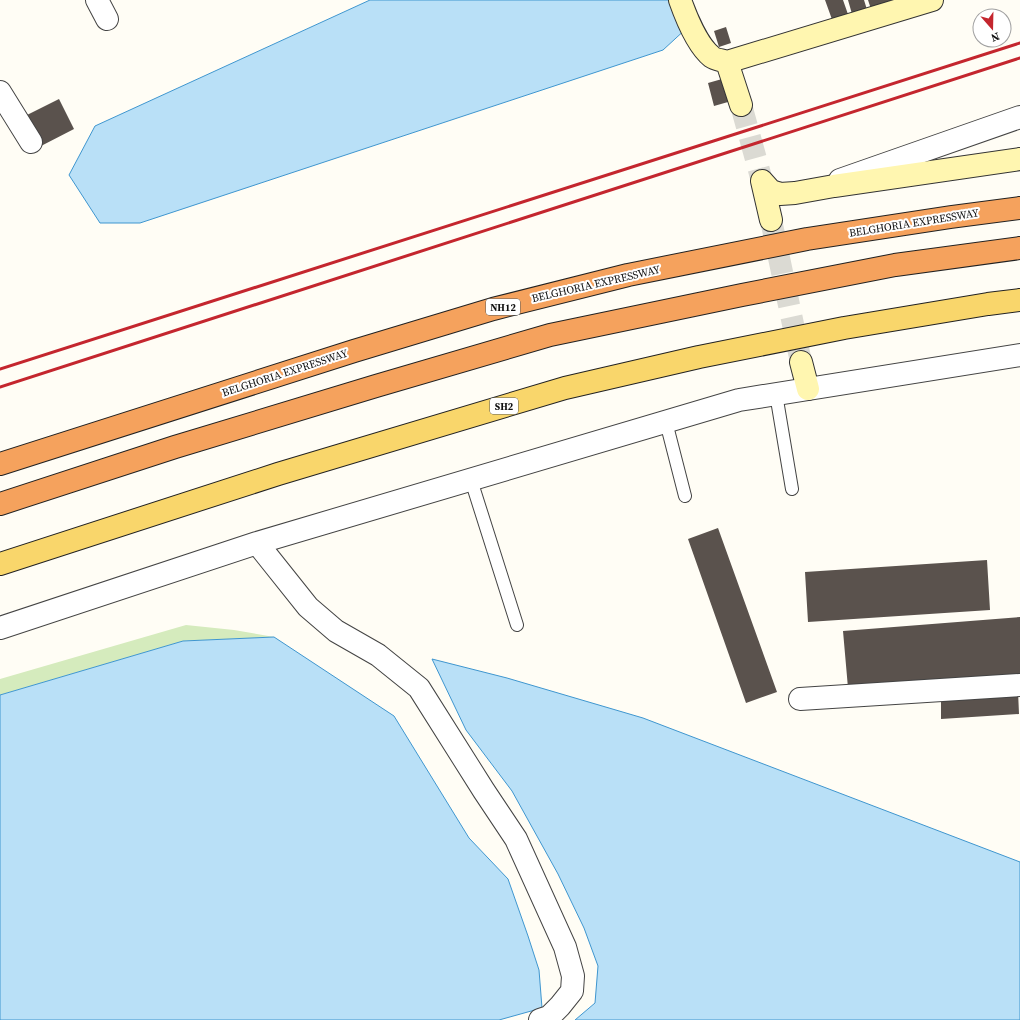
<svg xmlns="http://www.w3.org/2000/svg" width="1020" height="1020" font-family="'Source Serif 4',serif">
<rect width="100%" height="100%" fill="#fffdf5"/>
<!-- green -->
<path fill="#d5ebbd" d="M186 625 234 630 274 637 183 641 0 695V679Z"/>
<!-- water -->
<path fill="#b9e0f7" stroke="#3f96cf" d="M370 0H680L688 27 663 50 140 223H100L69 175 95 126Z
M274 637 394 716 469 838 508 879 528 936 539 970 542 1008 499 1020H0V695L183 641Z
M432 659 507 678 643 718 1020 862V1020H575L595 1003 598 966 584 928 558 874 512 791 466 730Z"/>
<!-- building -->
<path fill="#5a524d" d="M825 0H843L850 20 834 25Z
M848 0H864L869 16 854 21Z
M868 0H890L892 8 873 15Z
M726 27 731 43 719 47 714 31Z
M729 77 735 100 714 106 708 83Z
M59 99 74 129 41 146 25 116Z
M718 528 777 692 746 703 688 539Z
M987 560 990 610 808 622 805 572Z
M1020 617V674L848 688 843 631Z
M1018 691 1019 714 941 719V696Z"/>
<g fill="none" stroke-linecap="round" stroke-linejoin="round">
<!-- secondary-tunnel -->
<path stroke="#dbdad3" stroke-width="22" stroke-dasharray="22 11" stroke-linecap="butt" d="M741 105 762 181
M771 220 801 362"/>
<defs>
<path id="lane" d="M776 394 792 489
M666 422 685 496
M471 480 517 625"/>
<path id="street" d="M97 0 107 19
M0 92 31 142
M840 180 1020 117
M257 543 308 607 336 631 378 655 419 688 484 791 516 839 565 947 573 976 572 991 560 1006 549 1017 540 1020
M0 628 257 543 739 400 1020 355
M800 699 1020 685"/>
<path id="secondary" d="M680 0C686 17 698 46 712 57 716 60 723 60 727 62L932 0
M727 62 741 105
M762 181 771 191 780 194 795 193 834 186 1020 159
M762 181 771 220
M801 362 808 389"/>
<path id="primary" d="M0 564 278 474 565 388 699 357 844 328 988 304 1020 300"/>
<path id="highway" d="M0 464 354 351 493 309 628 275 807 239 951 217 1020 208
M0 504 175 447 376 386 550 335 742 295 895 265 1020 248"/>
</defs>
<!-- lane casing -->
<use href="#lane" stroke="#444" stroke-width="14"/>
<!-- street casing -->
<use href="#street" stroke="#444" stroke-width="24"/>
<!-- secondary casing -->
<use href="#secondary" stroke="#333" stroke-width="24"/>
<!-- primary casing -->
<use href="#primary" stroke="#222" stroke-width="24"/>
<!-- highway casing -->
<use href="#highway" stroke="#222" stroke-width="24"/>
<!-- lane -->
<use href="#lane" stroke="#fff" stroke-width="12"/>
<!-- street -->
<use href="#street" stroke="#fff" stroke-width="22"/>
<!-- secondary -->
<use href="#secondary" stroke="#fff6b0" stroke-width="22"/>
<!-- primary -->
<use href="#primary" stroke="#f9d66b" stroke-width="22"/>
<!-- highway -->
<use href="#highway" stroke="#f5a25d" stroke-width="22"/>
<!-- rail -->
<path stroke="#c4262e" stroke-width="3" d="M0 369 1020 43
M0 387 1020 58"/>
</g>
<g text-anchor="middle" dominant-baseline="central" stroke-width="4" stroke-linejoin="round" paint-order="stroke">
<!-- shield labels -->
<g fill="#fff" stroke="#585858" stroke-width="1">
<rect x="486" y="299" width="34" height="16" rx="3"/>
<rect x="490" y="398" width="28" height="16" rx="3"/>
</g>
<g font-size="10" font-weight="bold" fill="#111">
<text x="503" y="307">NH12</text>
<text x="504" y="406">SH2</text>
</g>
<!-- street labels -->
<g font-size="11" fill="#111" stroke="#fff">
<text transform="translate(914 223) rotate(-9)">BELGHORIA EXPRESSWAY</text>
<text transform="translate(596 284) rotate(-13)">BELGHORIA EXPRESSWAY</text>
<text transform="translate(285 373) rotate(-18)">BELGHORIA EXPRESSWAY</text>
</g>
</g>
<!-- north arrow -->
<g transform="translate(992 28) rotate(160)"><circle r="19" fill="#ffffff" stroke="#a0a0a0"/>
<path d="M0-3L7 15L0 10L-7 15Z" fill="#c4262e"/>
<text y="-6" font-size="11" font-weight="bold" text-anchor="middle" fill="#111111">N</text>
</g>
</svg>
